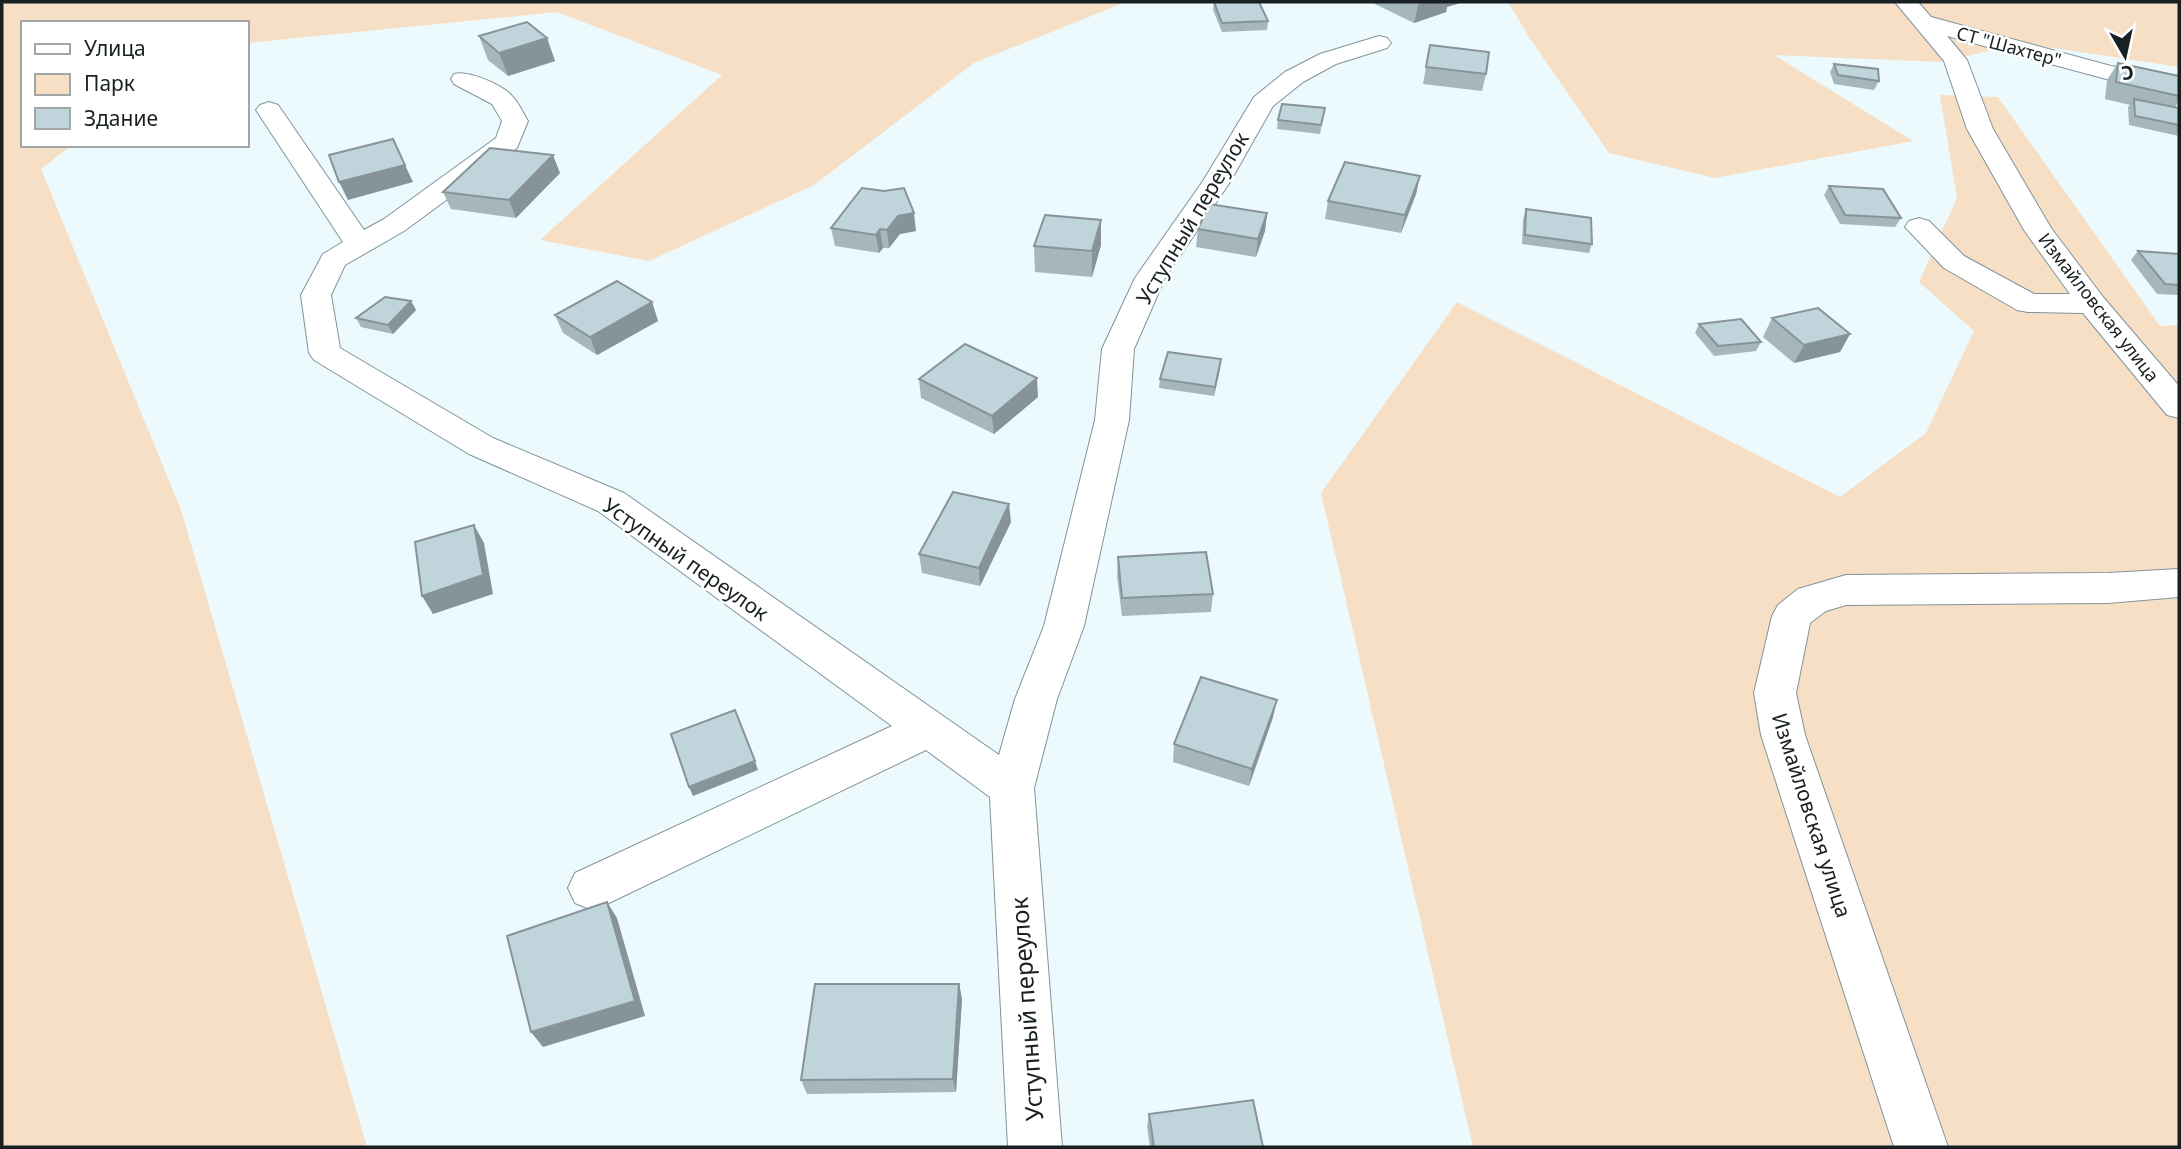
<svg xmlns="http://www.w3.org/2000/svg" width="2181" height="1149" font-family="'Noto Sans',sans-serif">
<rect width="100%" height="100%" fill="#ecf9fd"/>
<!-- green -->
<path fill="#f6dfc5" d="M2 2H1126L974 63 814 185 649 261 540 240 722 75 557 12 247 43V23H23V145H72L41 169 181 510 367 1147H2Z
M1508 2H2179V67L2021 43 1942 62 1774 55 1913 141 1715 178 1609 153 1529 37Z
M1940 95 1998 97 2160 326 2179 325V1147H1473L1321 493 1457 302 1840 497 1926 433 1974 331 1919 282 1957 198Z"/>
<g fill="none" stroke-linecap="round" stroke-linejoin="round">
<defs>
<path id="minor" d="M1895 2H1918L1931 17 2111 66 2179 76V90L2110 80 1947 36 1967 60 1993 129 2051 228 2103 297 2179 386V418L2167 415 2083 313 2028 312 2017 310 1944 268 1905 227 1909 221 1919 218 1929 221 1964 256 2034 294H2070L2024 230 1967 129 1944 61Z
M1379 36 1387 38 1391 43 1387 48 1336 64 1303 82 1273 106 1230 182 1165 278 1134 349 1129 420 1084 626 1057 699 1034 788 1062 1147H1008L990 797 926 750 609 903 592 910 575 903 568 888 575 873 892 726 598 511 469 454 314 360 309 353 301 295 323 254 343 242 256 110 260 105 269 102 278 105 364 230 384 219 496 138 502 121 492 104 454 84 451 79 454 74C468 70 503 85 512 96 519 103 523 113 528 121L517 148 404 231 345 265 331 295 340 348 493 438 624 493 999 755 1015 699 1044 626 1095 420 1102 349 1135 278 1203 181 1254 97 1285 72 1320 54Z
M2179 569V597L2108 603 1846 605 1826 611 1810 623 1796 693 1805 735 1948 1147H1894L1761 735 1754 693 1772 616 1778 605 1798 589 1846 575 2108 573Z"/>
</defs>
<!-- minor casing -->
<use href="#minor" stroke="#80949b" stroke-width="2"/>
<!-- minor -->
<use href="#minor" fill="#fff" fill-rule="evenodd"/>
</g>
<!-- wall -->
<path fill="#a5b6bd" d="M1214 2 1268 21 1267 30 1222 32 1213 10Z
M1376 2H1463L1447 7 1446 12 1414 23 1375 4Z
M479 36 547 38 555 61 508 76 488 60Z
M1430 45 1486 74 1482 91 1423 84Z
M2118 63 2179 76V101L2175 107 2179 108V136L2129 125 2128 107 2130 105 2105 99 2107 80Z
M1834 64 1879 81 1874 90 1834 84 1830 72Z
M1325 108 1320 134 1277 129 1278 120Z
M181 145H204L182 147Z
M560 173 516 218 451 209 443 192Z
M1420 176 1416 194 1401 233 1325 219 1328 201Z
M1829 186 1901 218 1895 227 1840 224 1824 195Z
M1526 209 1592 244 1589 253 1522 244 1523 219Z
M1267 213 1265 231 1256 257 1196 247 1198 229Z
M1101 220V245L1092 277 1035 272 1034 246Z
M831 228 916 231 900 234 889 248H883L879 253 835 246Z
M2138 251 2179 254V295L2157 294 2131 260Z
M411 301 416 310 393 334 361 327 356 318Z
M652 302 658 321 597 355 563 333 555 315Z
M1772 318 1850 334 1840 352 1794 363 1763 337Z
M1699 324 1761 342 1756 351 1714 356 1695 333Z
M1220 369 1214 396 1159 388 1160 379Z
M919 379 1038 397 994 434 921 398Z
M1011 522 980 586 922 573 919 554Z
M1118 557 1213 594 1211 612 1122 616 1117 576Z
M1273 717 1249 786 1173 762 1174 744Z
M959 984 962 999 956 1092 807 1094 801 1080Z
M1149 1114 1263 1147H1150L1147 1127Z"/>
<!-- shaded-wall -->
<path fill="#86949a" d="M1419 2H1463L1447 7 1446 12 1414 23Z
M547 38 555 61 508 76 499 53Z
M553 155 560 173 516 218 509 200Z
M405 165 413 182 348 200 339 182Z
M1420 176 1416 194 1401 233 1405 215Z
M914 213 916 231 900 234 889 248 887 230 898 216Z
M1267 213 1265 231 1256 257 1258 239Z
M1101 220V245L1092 277V251Z
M880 229 883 248 879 253 876 235Z
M411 301 416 310 393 334 388 325Z
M652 302 658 321 597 355 590 337Z
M1850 334 1840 352 1794 363 1804 345Z
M1221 359 1220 369 1214 396 1215 387Z
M1037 378 1038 397 994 434 992 416Z
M1009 504 1011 522 980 586 979 568Z
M474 525 484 543 493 594 433 614 422 596Z
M1277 700 1273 717 1249 786 1252 769Z
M755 761 758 770 693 796 689 787Z
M607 902 617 918 645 1016 543 1047 531 1032Z
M959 984 962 999 956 1092 953 1079Z"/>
<!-- building -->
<path fill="#c0d4dc" stroke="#86949a" stroke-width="2" d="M1214 2H1259L1268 21 1222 23Z
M527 22 547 38 499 53 479 36Z
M1430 45 1489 52 1486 74 1426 67Z
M2118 63 2179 76V96L2116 82Z
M1834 64 1878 69 1879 81 1838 75Z
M2134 99 2179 108V125L2135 116Z
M1282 104 1325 108 1321 125 1278 120Z
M393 139 405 165 339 182 329 155Z
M490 148 553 155 509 200 443 192Z
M1345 162 1420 176 1405 215 1328 201Z
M1829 186 1883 189 1901 218 1845 215Z
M862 188 884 191 904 188 914 213 898 216 887 230 880 229 876 235 831 228Z
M1209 204 1267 213 1258 239 1198 229Z
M1526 209 1591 218 1592 244 1525 235Z
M1045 215 1101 220 1092 251 1034 246Z
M2138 251 2179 254V285L2165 284Z
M617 281 652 302 590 337 555 315Z
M385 297 411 301 388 325 356 318Z
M1818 308 1850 334 1804 345 1772 318Z
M1741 319 1761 342 1718 346 1699 324Z
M965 344 1037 378 992 416 919 379Z
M1168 352 1221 359 1215 387 1160 379Z
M953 492 1009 504 979 568 919 554Z
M474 525 483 575 422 596 415 542Z
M1206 552 1213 594 1122 598 1118 557Z
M1201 677 1277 700 1252 769 1174 744Z
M735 710 755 761 689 787 671 734Z
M607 902 635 1001 531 1032 507 936Z
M815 984H959L953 1079 801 1080Z
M1253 1100 1263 1147H1154L1149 1114Z"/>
<g text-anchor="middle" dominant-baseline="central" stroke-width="5" stroke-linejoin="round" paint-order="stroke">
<!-- far-street labels -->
<g font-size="18" fill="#192023" stroke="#fff">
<text transform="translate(2009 46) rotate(15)">СТ "Шахтер"</text>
<text transform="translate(2099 307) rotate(52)">Измайловская улица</text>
</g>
<!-- street labels -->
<g font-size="21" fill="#192023" stroke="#fff">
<text transform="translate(1192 218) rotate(-59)">Уступный переулок</text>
<text transform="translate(686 559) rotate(35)">Уступный переулок</text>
<text transform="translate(1812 815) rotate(72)">Измайловская улица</text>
</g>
<!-- near-street labels -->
<g font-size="24" fill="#192023" stroke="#fff">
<text transform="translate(1026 1009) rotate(-94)">Уступный переулок</text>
</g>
</g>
<!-- border -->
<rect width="2181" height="1149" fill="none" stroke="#192023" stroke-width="7"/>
<!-- legend -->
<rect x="21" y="21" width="228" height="126" fill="#ffffff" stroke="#a3a6a7" stroke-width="2"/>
<rect x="35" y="44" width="35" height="10" fill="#ffffff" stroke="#a3a6a7" stroke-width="2"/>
<text x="84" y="56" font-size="21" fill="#192023">Улица</text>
<rect x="35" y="74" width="35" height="21" fill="#f6dfc5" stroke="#a3a6a7" stroke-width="2"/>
<text x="84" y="91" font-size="21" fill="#192023">Парк</text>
<rect x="35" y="108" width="35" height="21" fill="#c0d4dc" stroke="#a3a6a7" stroke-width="2"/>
<text x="84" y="126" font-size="21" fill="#192023">Здание</text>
<!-- north arrow -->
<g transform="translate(2125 56) rotate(171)" stroke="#ffffff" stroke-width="5" paint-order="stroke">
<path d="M0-5L12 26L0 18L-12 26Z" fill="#192023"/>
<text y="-10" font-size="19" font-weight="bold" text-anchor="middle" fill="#192023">С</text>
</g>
</svg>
